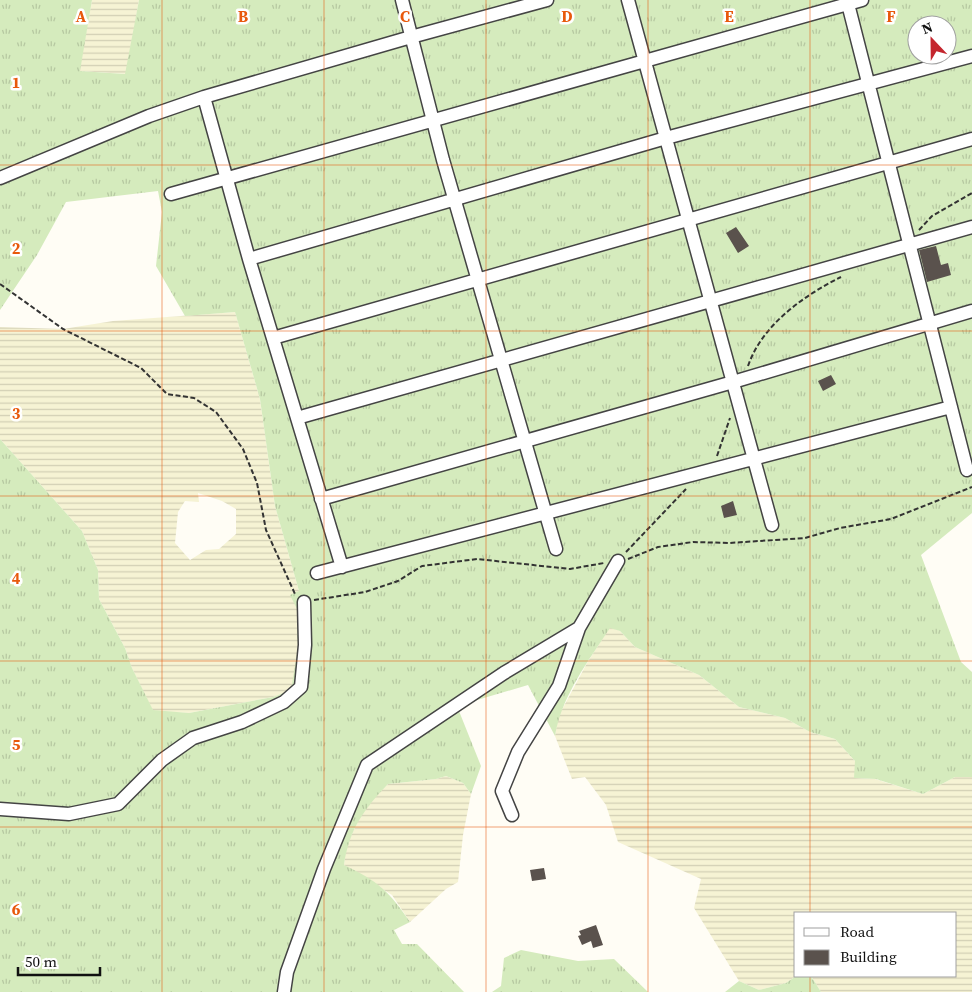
<svg xmlns="http://www.w3.org/2000/svg" width="972" height="992" font-family="'Source Serif 4',serif">
<defs>
<pattern id="farmland-rules" width="6" height="5" patternUnits="userSpaceOnUse" patternTransform="scale(1.25)"><rect width="6" height="5" fill="#f6f3d4"/><path d="M0 2.5h6" fill="none" stroke="#d2cfb5"/></pattern>
<pattern id="grass-tufts" width="24" height="20" patternUnits="userSpaceOnUse" patternTransform="scale(1.25)"><rect width="24" height="20" fill="#d5ebbd"/><path d="M3 7l-1-3M5 7V3M7 7l1-3M15 17l-1-3M17 17v-4M19 17l1-3" fill="none" stroke="#b6c8a1"/></pattern>
</defs>
<rect width="100%" height="100%" fill="#fffdf5"/>
<!-- farmland -->
<path fill="url(#farmland-rules)" fill-rule="evenodd" d="M92 0H139L126 74 79 71Z
M235 312 260 399 275 506 299 591V642L292 690 273 697 189 713 153 711 132 668 125 648 99 599 98 570 82 531 0 439V327L63 329 113 321ZM198 493 222 501 236 509V534L219 549 206 550 190 560 175 543 178 512 185 501 199 502Z
M610 627 620 631 635 647 699 675 739 707 785 718 810 732 835 739 855 761V778L875 779 923 794 955 777H972V992H821L811 976H956V913H796V976L786 983 759 990 739 981 694 908 701 879 618 842 606 805 585 777 572 779 555 736 558 717 587 663Z
M446 776 463 783 471 794 463 835 458 882 446 889 410 922 392 895 344 865 346 847 364 808 388 784 436 779Z"/>
<!-- grass -->
<path fill="url(#grass-tufts)" fill-rule="evenodd" d="M0 0H92L80 71 125 74 139 0H972V513L921 555 961 662 972 672V777H955L923 794 876 779 854 778 855 761 835 739 810 732 785 718 739 707 699 675 635 647 620 631 610 628C589 660 561 697 555 736L528 685 457 706 481 766 471 794 463 783 446 776 436 779 388 784C364 809 349 830 344 865 379 882 388 890 410 922L394 930 402 944H417L464 992H0V439L82 531 98 570 99 599 125 648 132 668 153 710 189 713 273 697 291 690 299 642 297 637 299 613 290 595 299 591 275 506 260 399 235 312 185 316 156 266 162 212 158 191 66 202 37 255 0 310ZM917 25H947V55H917Z
M521 950 578 961 614 959 648 992H492L501 986 504 958Z
M796 976H811L821 992H725L739 981 759 990 786 983Z"/>
<!-- building -->
<path fill="#5a524d" d="M736 227 749 246 738 253 726 233Z
M936 246 941 265 948 263 951 275 927 282 919 250Z
M831 375 836 384 823 391 818 381Z
M733 501 737 515 724 518 721 506Z
M544 868 546 879 532 881 530 870Z
M596 925 603 945 593 948 591 941 582 945 578 936 581 935 579 931Z"/>
<g fill="none" stroke-linecap="round" stroke-linejoin="round">
<defs>
<path id="minor" d="M402 0 443 160 556 549
M628 0 772 525
M847 0 967 470
M204 97 249 259 342 567
M0 178 149 116 204 97 411 37 547 0
M171 194 862 0
M249 259 666 138 972 56
M273 338 972 139
M297 418 972 227
M321 499 733 382 972 311
M317 573 951 407
M0 809 69 814 118 804 162 760 193 738 242 722 284 702 301 687 305 645 304 602
M512 815 502 791 518 752 559 686 579 628
M284 992 287 972 324 869 367 765 504 673 579 628 618 561"/>
</defs>
<!-- minor casing -->
<use href="#minor" stroke="#444" stroke-width="15"/>
<!-- path -->
<path stroke="#333" stroke-width="2" stroke-dasharray="5 2.5" stroke-linecap="butt" d="M919 230 932 216 972 193
M0 284 63 329 141 368 167 394 194 398 216 412 243 449 257 483 266 530 295 594
M748 366C762 325 803 296 841 277
M717 456 730 418
M626 552 686 489
M628 559 658 547 693 542 729 543 805 538 840 528 891 519 972 487
M314 600 365 592 398 581 422 566 477 559 570 569 604 563"/>
<!-- minor -->
<use href="#minor" stroke="#fff" stroke-width="12"/>
</g>
<!-- grid -->
<path fill="none" stroke="#e8590c" stroke-width="1" stroke-opacity="0.55" d="M162 0V992M324 0V992M486 0V992M648 0V992M810 0V913M0 165H972M0 331H972M0 496H972M0 661H972M0 827H972M810 976V992"/>
<g font-size="16" text-anchor="middle" font-weight="bold" fill="#e8590c" stroke="#fff" stroke-width="5" stroke-linejoin="round" paint-order="stroke">
<text x="81" y="22">A</text>
<text x="243" y="22">B</text>
<text x="405" y="22">C</text>
<text x="567" y="22">D</text>
<text x="729" y="22">E</text>
<text x="891" y="22">F</text>
<text x="16" y="88">1</text>
<text x="16" y="254">2</text>
<text x="16" y="419">3</text>
<text x="16" y="584">4</text>
<text x="16" y="750">5</text>
<text x="16" y="915">6</text>
</g>
<!-- legend -->
<rect x="794" y="912" width="162" height="65" fill="#ffffff" stroke="#a0a0a0"/>
<rect x="804" y="928" width="25" height="8" fill="#ffffff" stroke="#a0a0a0"/>
<text x="840" y="937" font-size="15" fill="#111111">Road</text>
<rect x="804" y="950" width="25" height="15" fill="#5a524d" stroke="#a0a0a0"/>
<text x="840" y="962" font-size="15" fill="#111111">Building</text>
<!-- north arrow -->
<g transform="translate(932 40) rotate(338)"><circle r="24" fill="#ffffff" stroke="#a0a0a0"/>
<path d="M0-4L9 19L0 12L-9 19Z" fill="#c4262e"/>
<text y="-8" font-size="14" font-weight="bold" text-anchor="middle" fill="#111111">N</text>
</g>
<!-- scale -->
<path d="M18 967v8h82v-8" fill="none" stroke="#111111" stroke-width="2.5"/>
<text x="25" y="967" font-size="15" fill="#111111" stroke="#ffffff" stroke-width="4" paint-order="stroke">50 m</text>
</svg>
